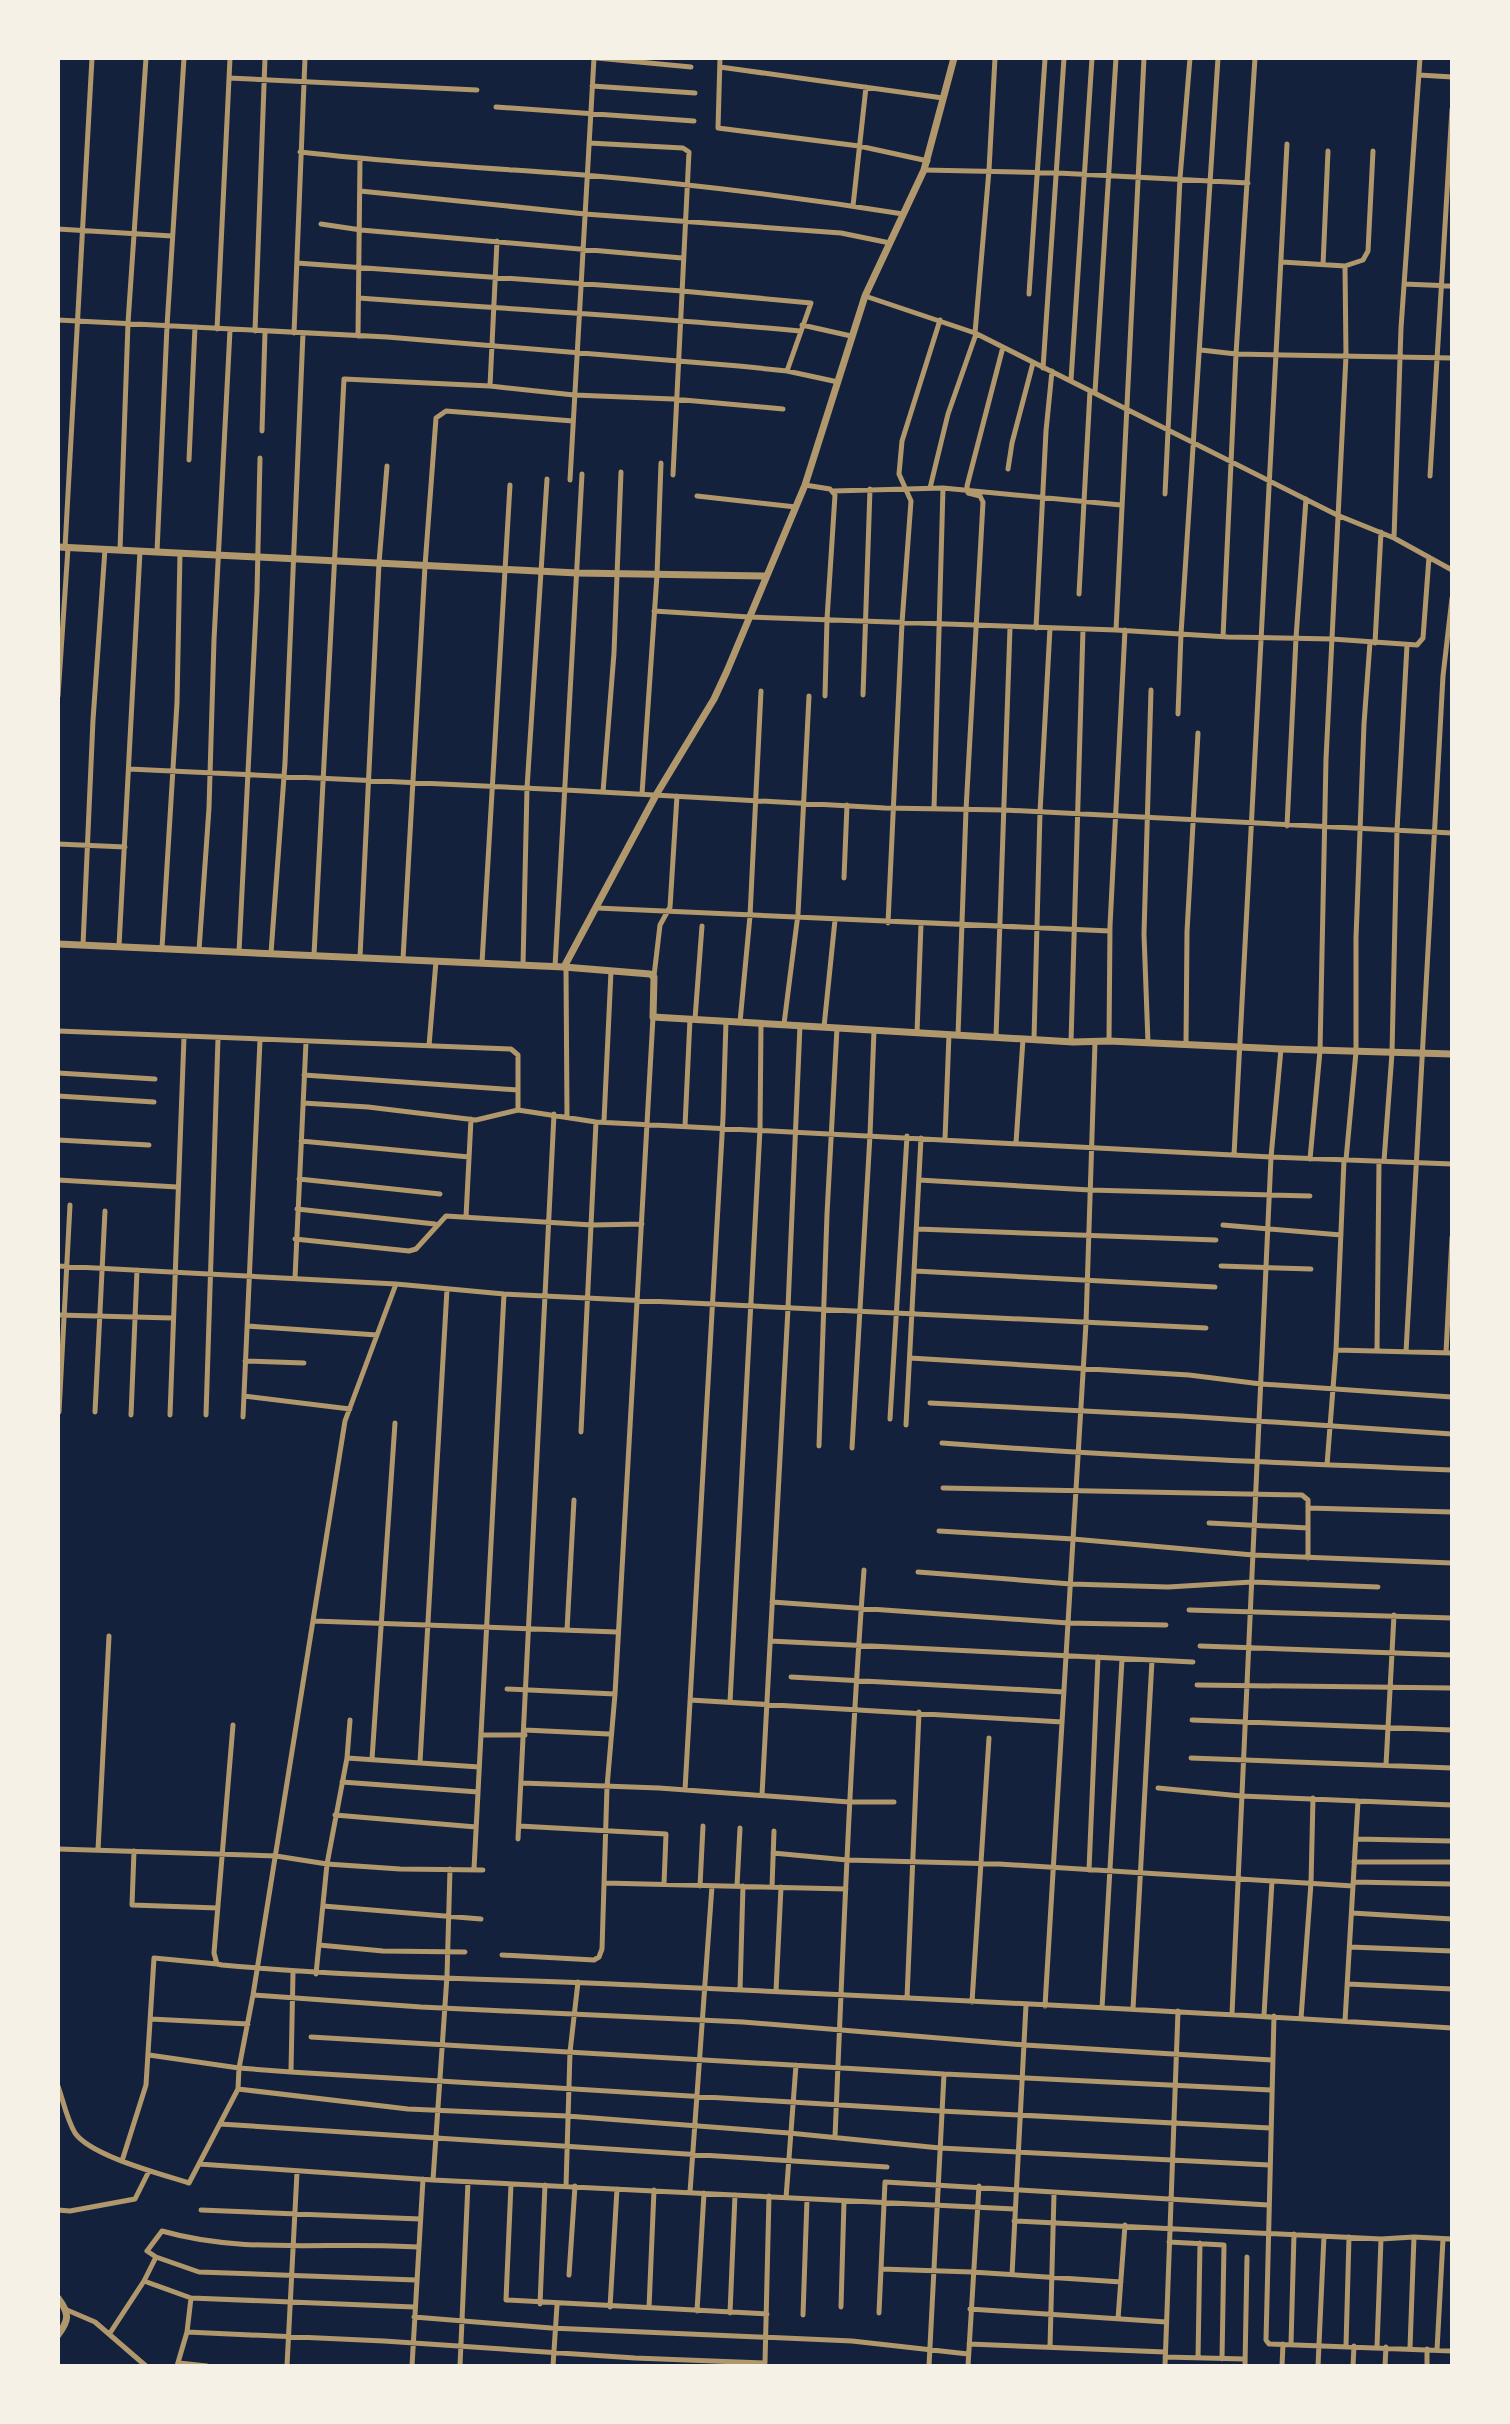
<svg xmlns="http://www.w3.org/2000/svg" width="1510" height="2424" font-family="Helvetica,sans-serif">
<rect width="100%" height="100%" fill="#14213d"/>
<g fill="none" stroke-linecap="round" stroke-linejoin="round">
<!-- minor -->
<path stroke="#b1986c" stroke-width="5" d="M597 58 691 67
M720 58 718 128 859 146 928 161
M720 67 943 98
M1419 75 1452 77
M229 78 477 90
M592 86 695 93
M496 107 694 121
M589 143 683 148 689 152 673 475
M300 152C395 163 489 168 584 175 691 184 797 197 903 214
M924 170 1058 173 1248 183
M360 191 585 214 841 233 890 243
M853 206 866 87
M321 224 361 230 682 258
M58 229 172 236
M1282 262 1345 266
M297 263 682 291 811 303 787 371
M1323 265 1328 151
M1404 284 1452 286
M1029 294 1045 59
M865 296 975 333 1337 515 1394 538 1452 570
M359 298C506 309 653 317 800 331
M58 320 387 337 739 366 787 371 838 382
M802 325 851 336
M217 329 230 58
M255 331 265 58
M294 333 305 58
M975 333 989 170 995 58
M358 336 360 159
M1201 350 1236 354 1452 358
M1043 368 1064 58
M1071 380 1092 58
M490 386 497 241
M1095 392 1116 58
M262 431 265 332
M189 460 195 327
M1008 469 1012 443 1033 363
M1430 476 1452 109
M570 480 594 58
M805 485 830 489 835 495 827 619 825 696
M930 488 948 414 976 334
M833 491 943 488 1121 505
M1165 494 1180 178 1190 58
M697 496 796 507
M1394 538 1401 328 1420 58
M65 548 92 58
M120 550 128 323 146 58
M157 552 167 326 184 58
M1079 594 1090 391
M654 611 749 617 1116 630 1228 637 1332 639 1417 645 1423 638 1429 557
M1036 628 1046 431 1052 371
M1116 630 1144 58
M1223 637 1236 354 1255 58
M1375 643 1381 532
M863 695 870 489
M58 696 68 548
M1178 714 1181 634 1218 58
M129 769 566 790 885 808 1004 810 1452 833
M603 792 614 653 621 472
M642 794 657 575 661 463
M934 809 943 488
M1287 826 1296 638 1306 499
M58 844 125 847
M844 878 847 805
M597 908 1110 931
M888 923 902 623 911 501 899 474 902 441 940 320
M83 945 93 720 105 549
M119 946 140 551
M162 948 177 703 180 553
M199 950 209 808 214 640 230 330
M239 952 257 592 260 458
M271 953 285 763 303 333
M314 955 344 379 490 386 574 395 673 399 783 409
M360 957 379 563 387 466
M403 959 425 566 436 418 446 411 573 421
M482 963 510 485
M523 965 527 788 547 479
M555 967 582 474
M566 967 567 1117
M654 976 660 925 670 907 677 796
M695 1019 702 926
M740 1022 750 916 761 691
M784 1024 798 914 809 696
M824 1027 835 920
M58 1031 511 1049 518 1055V1110L596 1122 1271 1157 1452 1164
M917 1033 921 924
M958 1035 966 810 983 502 980 496 968 493 967 486 1003 347
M996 1037 1010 628
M1034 1039 1040 812 1050 628
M1109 1041 1110 926 1125 630
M1071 1042 1083 629
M1148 1043 1144 934 1151 690
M1186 1044 1187 932 1198 733
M429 1046 436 961
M58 1073 155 1079
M304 1075 517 1090
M58 1096 154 1102
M303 1103 368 1107 476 1120 518 1110
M604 1121 611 971
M685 1126 690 1019
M945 1139 949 1034
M58 1140 149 1145
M301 1141 469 1157
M1016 1143 1023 1039
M1234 1155 1287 144
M1310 1159 1320 1051 1326 759 1346 356 1345 266 1363 260 1368 251 1373 151
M1346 1160 1356 1052V938L1364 724 1370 642
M1384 1161 1392 1053 1397 830 1407 645
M299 1179 440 1194
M58 1180 177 1187
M919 1180 1090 1190 1310 1196
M297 1209 435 1224
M466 1217 471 1119
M1223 1225 1341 1235
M917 1229 1216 1240
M295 1239 409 1251 416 1249 446 1216 592 1225 642 1224
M58 1266 396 1284 504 1294 1206 1328
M1221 1266 1311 1269
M915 1271 1215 1287
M295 1278 306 1042
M58 1315 172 1318
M247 1326 377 1335
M1336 1350 1452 1353
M1377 1351 1379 1161
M1406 1352 1443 676 1452 598
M1446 1353 1452 1237
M910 1358 1189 1375 1261 1384 1452 1397
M245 1361 304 1363
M244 1396 350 1409
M930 1403 1182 1416 1452 1434
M59 1412 70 1205
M95 1412 105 1211
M131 1415 137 1270
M170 1415 184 1037
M206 1415 218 1038
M243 1417 260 1040
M890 1419 907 1136
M906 1425 921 1138
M581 1432 596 1122
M942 1443C1112 1456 1282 1463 1452 1470
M819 1446 827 1214 837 1028
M852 1448 870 1135 874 1030
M1327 1465 1336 1350 1344 1160
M943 1488 1302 1495 1308 1500V1558
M1308 1508 1452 1512
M1209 1523 1308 1528
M939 1531 1073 1539 1253 1555 1452 1563
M918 1572 1071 1584 1168 1587 1252 1582 1378 1587
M772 1602 1068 1623 1166 1625
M1189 1610 1452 1618
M314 1621 617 1632
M567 1630 574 1500
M770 1641 1193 1662
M1200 1646 1452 1655
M791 1677 1064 1692
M1197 1685 1452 1688
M507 1689 615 1694
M690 1700 1062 1722
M730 1702 760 1129 761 1024
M1192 1720 1452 1730
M233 1725 214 1953 217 1964 222 1965C366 1978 510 1979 654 1986 920 1998 1186 2011 1452 2028
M525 1730 609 1734
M481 1735H525
M347 1758 479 1767
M1191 1758 1452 1768
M372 1759 395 1423
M420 1762 447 1289
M1386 1765 1394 1615
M342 1782 478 1792
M522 1783 659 1788 849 1802H894
M1158 1788 1241 1796 1452 1805
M685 1790 723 1118 726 1021
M762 1795 788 1308 800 1025
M335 1815 476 1827
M519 1826 666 1834 664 1884
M518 1839 554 1114
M1356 1839 1452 1841
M58 1849 276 1856 327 1864 400 1869 483 1870
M98 1850 109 1636
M134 1851 132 1905 218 1908
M773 1853 847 1860 999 1864 1353 1886
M1354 1862H1452
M474 1869 504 1294
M1089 1870 1098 1657
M1353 1882 1452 1884
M605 1883 846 1889
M700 1886 703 1826
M737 1886 740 1828
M772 1887 774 1831
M323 1906 481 1919
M1352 1913 1452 1919
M319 1945 383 1951 465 1952
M1350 1947 1452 1951
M502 1955 594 1960 599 1957 602 1949 607 1787 615 1694 653 1017
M316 1974 327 1864 347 1758 350 1720
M1348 1984 1452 1989
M740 1990 743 1886
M776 1991 781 1887
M253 1995 421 2007 743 2022 1025 2045 1272 2060
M907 1998 919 1712
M972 2002 989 1738
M1045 2006 1086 1323 1095 1042
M1102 2008 1122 1659
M1133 2009 1152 1660
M1232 2014 1271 1157 1281 1049
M1264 2015 1272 1881
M1274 2016 1266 2340 1269 2344 1452 2351
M1301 2018 1311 1883 1313 1798
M151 2019 248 2024
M1345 2021 1358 1801
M311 2037 944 2074
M149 2055 239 2068 291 2072 941 2111 1270 2128
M291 2071 293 1972
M58 2086C63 2100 67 2120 75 2133 91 2156 161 2174 189 2183L238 2089 239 2068 253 1995 345 1421 396 1284
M238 2089 408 2109 567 2116 789 2133 940 2148 1269 2165
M220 2124 887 2167
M835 2137C843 1948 850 1759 864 1570
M122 2161 146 2085 154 1958 217 1964
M199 2164 433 2180 1014 2209
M433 2180 447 1976 450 1869
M511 2184 506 2300 767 2314
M566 2186 570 2052 578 1982
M690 2192 712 1886
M786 2198 796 2065
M58 2210 70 2211 135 2199 149 2171
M201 2210 420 2219
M1014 2221 1381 2239 1414 2237 1452 2239
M1169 2242 1224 2245 1222 2359
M156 2257 199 2272 416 2280
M881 2269 972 2272 1121 2282
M569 2275 575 2186
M1012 2275 1026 2005
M144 2281 191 2298 414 2307
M540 2304 545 2185
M610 2307 617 2189
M841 2307 844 2201
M649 2308 654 2190
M970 2309 1166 2322
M67 2310 95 2322 146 2366
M697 2311 704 2193
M730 2313 735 2195
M879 2313 885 2182 1268 2205
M803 2315 807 2199
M414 2317 551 2328 852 2341 968 2354
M1118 2319 1125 2225
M187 2332 384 2341 635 2358 765 2363
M110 2333 144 2281 156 2257 147 2251 162 2231C245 2255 333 2241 418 2247
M969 2344 1165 2352
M1291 2344 1294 2234
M1346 2346 1349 2237
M1050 2347 1054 2193
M1377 2347 1381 2239
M1410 2348 1414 2237
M1437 2350 1443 2239
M1165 2357 1245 2359
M1198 2358 1200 2243
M179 2363 207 2366
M765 2363 769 2196
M177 2366 187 2332 191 2298
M287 2366 297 2172
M412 2366 423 2179
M460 2366 468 2182
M553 2366 557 2305
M929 2366 944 2074 1271 2090
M968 2366 979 2186
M1165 2366 1178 2011
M1245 2366 1247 2257
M1282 2366 1283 2344
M1318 2366 1324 2236
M1353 2366 1354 2346
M1385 2366 1386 2347
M1427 2366V2349"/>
<!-- tertiary -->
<path stroke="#b1986c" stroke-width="7" d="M58 547 577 573 766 576
M58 944 564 967 650 974 654 977 653 1017 1073 1042 1109 1041 1281 1049 1452 1054
M564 967 656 795 714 699 727 671 805 485 865 296 924 170 954 58
M58 2298C70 2314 69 2320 58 2335"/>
</g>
<!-- border -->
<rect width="1510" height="2424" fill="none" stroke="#f6f1e7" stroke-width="120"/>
</svg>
